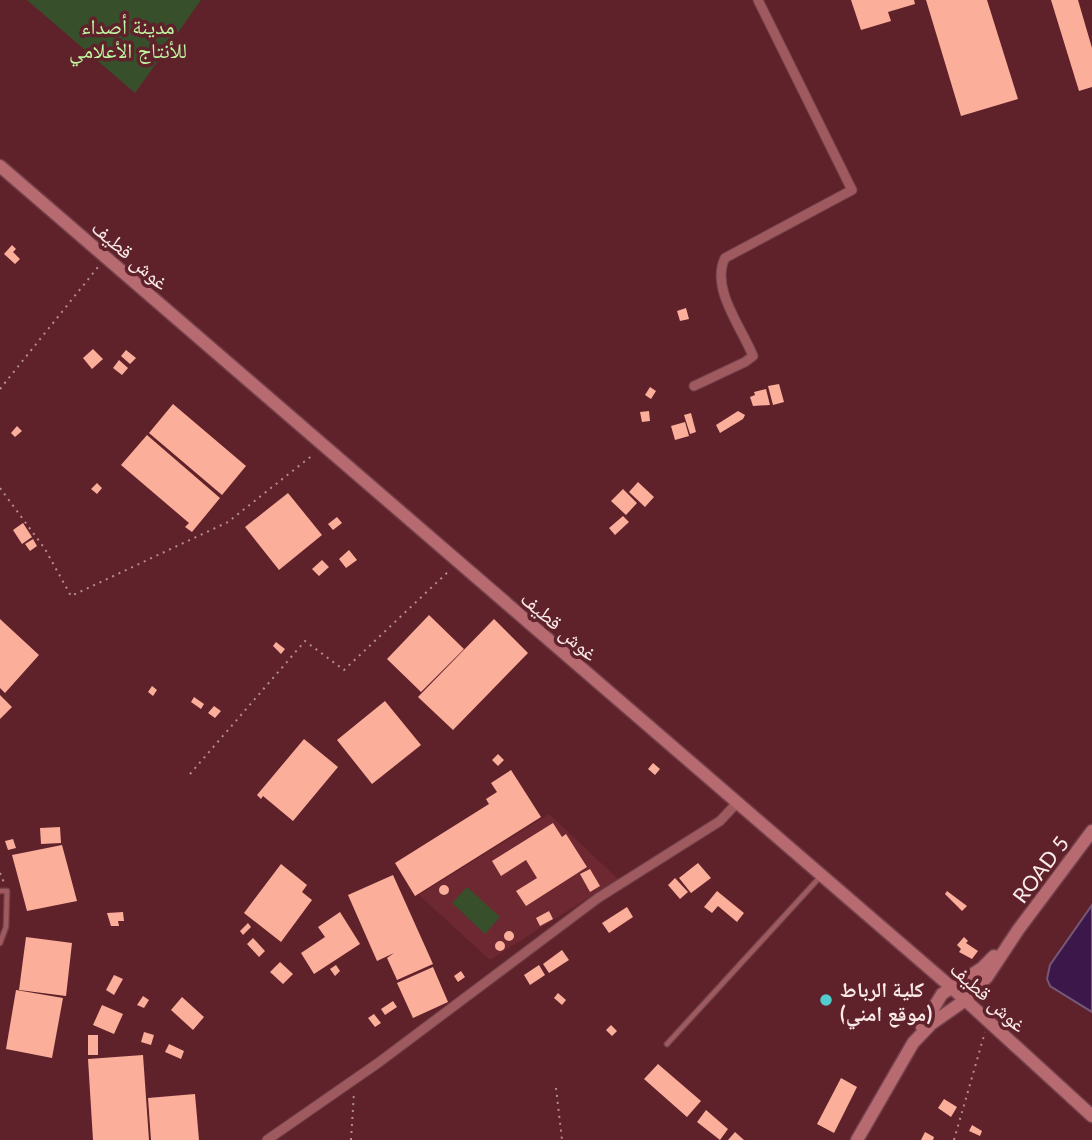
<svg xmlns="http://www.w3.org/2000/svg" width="1092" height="1140" font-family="Lato,'Noto Naskh Arabic',sans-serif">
<rect width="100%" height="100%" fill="#5f222a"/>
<!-- built -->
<path fill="#6e2831" d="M549 814 618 879 490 960 419 895Z"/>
<!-- green -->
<path fill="#384f2b" d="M27 0H201L135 93Z
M467 887 500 917 485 934 452 903Z"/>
<!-- water -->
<path fill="#3b1849" stroke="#745779" stroke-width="2" d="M1092 905V1012L1050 986 1047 979 1050 965Z"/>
<!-- building -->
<path fill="#fbaf9b" d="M851 0H914L915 4 888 12 891 21 861 30Z
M926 0H987L1018 99 961 116Z
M1051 0H1078L1092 48V87L1079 91Z
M12 245 16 249 13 252 20 259 15 264 4 254Z
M686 308 689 319 680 321 677 311Z
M93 349 103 359 92 369 83 358Z
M126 350 136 358 130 364 121 356Z
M119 360 128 368 122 375 113 368Z
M779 384 784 402 773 405 768 386Z
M650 387 656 391 651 399 645 395Z
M766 389 770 405 753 406 750 397 755 395 754 392Z
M173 404 246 466 222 495 149 433Z
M649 411 650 421 642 422 640 412Z
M738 411 745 415 743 419 720 433 716 425Z
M691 413 696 432 690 434 684 415Z
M685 422 689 436 675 440 671 426Z
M17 426 22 431 15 437 11 433Z
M147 435 220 498 192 532 185 527 189 523 121 465Z
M638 482 654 497 645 507 629 492Z
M97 483 102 488 97 494 91 489Z
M623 489 637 503 626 515 611 501Z
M288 493 322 535 279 570 245 527Z
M623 516 629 522 615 535 609 528Z
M337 517 342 523 333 530 328 524Z
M23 523 32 537 22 544 13 530Z
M33 539 37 546 30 551 25 544Z
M349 550 357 560 346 568 339 559Z
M322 560 329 567 319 576 312 569Z
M429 615 464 649 421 692 387 659Z
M0 619 39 655 5 693 0 688Z
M494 619 528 653 453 730 418 697Z
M276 642 285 649 281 654 273 646Z
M152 686 157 690 153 696 148 692Z
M0 695 12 707 0 719Z
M194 697 204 704 201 709 191 702Z
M385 701 421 745 372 784 337 740Z
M214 706 221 711 215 718 208 713Z
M304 739 338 767 293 821 263 796 261 799 257 795Z
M498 754 504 760 498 766 492 760Z
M653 763 660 769 655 775 648 769Z
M511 770 541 817 415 896 395 863 489 804 486 799 497 792 491 783Z
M553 823 562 837 566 834 587 867 526 906 516 891 537 878 526 860 501 876 492 861Z
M60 827 61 843 41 844 40 828Z
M13 839 16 848 8 850 5 841Z
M62 845 77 901 27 911 12 855Z
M698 863 711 878 691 893 679 878Z
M281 864 307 885 302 892 312 900 281 942 244 913Z
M590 869 600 886 590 892 580 874Z
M393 875 433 964 397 980 387 958 394 953 377 961 348 895Z
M675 878 688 892 680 899 668 885Z
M439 890a5 5 0 1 1 10 0a5 5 0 1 1-10 0Z
M717 891 744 913 737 922 718 906 712 913 704 907Z
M947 891 967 906 962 911 945 894Z
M627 907 633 917 609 933 602 923Z
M549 911 553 919 540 926 536 918Z
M123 912 124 921H118L119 926H111L107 913Z
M340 912 360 944 314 974 301 953 325 937 318 927Z
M248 923 251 927 243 935 240 931Z
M504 936a5 5 0 1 1 10 0a5 5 0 1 1-10 0Z
M26 937 72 943 66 996 19 990Z
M964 937 968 941 966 943 978 951 972 959 959 952 961 949 957 945Z
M253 938 265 951 259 957 247 944Z
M495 946a5 5 0 1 1 10 0a5 5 0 1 1-10 0Z
M562 950 569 960 549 973 543 964Z
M280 962 293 974 283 984 270 972Z
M336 965 340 971 335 976 330 969Z
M539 965 545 975 530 985 524 975Z
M433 967 448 1002 413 1018 397 983Z
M461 971 465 977 458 982 454 976Z
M114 975 123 979 114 995 106 990Z
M16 990 63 998 52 1058 6 1049Z
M558 993 566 1000 562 1005 554 998Z
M143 996 149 1000 144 1008 137 1005Z
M182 997 204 1017 193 1030 171 1010Z
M393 1001 397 1007 385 1015 381 1009Z
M102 1005 123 1014 114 1034 93 1025Z
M374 1014 381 1023 375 1027 368 1018Z
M611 1025 617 1031 612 1036 606 1030Z
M144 1032 154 1035 151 1045 141 1042Z
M88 1035H98V1055H88Z
M169 1044 184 1051 181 1059 165 1052Z
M143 1055 149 1140H93L88 1059Z
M658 1064 701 1101 687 1117 644 1079Z
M841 1078 857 1087 834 1133 817 1124Z
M195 1094 199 1140H151L148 1098Z
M944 1099 957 1107 951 1117 938 1108Z
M706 1110 728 1129 720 1140 697 1122Z
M972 1125 982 1131 980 1136 969 1131Z
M735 1132 744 1140H728Z
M925 1132 934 1137 933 1140H921Z"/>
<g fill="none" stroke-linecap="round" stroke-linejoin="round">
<defs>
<path id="lane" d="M0 891H7L6 927 0 943
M667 1044 820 877"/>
<path id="street" d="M694 386 745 362 753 356C742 328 710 288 725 258L852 190 758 0
M267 1140 378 1063 598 898 720 821 736 804"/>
<path id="secondary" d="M0 166 951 987 1092 1116
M922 1027 942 994 982 968 994 956
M857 1140 913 1043 931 1024 964 1001 987 977 1018 930 1092 831"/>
</defs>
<!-- lane casing -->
<use href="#lane" stroke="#72414a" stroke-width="7"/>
<!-- street casing -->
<use href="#street" stroke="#72414a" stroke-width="11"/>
<!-- secondary casing -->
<use href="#secondary" stroke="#72414a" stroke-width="15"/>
<!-- path -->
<path stroke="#b38e92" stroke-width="2" stroke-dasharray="2 5" stroke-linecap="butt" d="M0 389 98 267
M0 488 45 549 71 596 228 522 314 454
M190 774 305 641 344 670 450 570
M0 873 5 885
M556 1088 562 1140
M351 1140 354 1092
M954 1140 985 1032"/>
<!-- lane -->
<use href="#lane" stroke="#9e5a5f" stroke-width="4.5"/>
<!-- street -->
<use href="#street" stroke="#9e5a5f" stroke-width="9"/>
<!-- secondary -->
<use href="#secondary" stroke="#b76a70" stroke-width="12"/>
</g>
<!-- markers -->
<circle fill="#52cdcd" stroke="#5f222a" stroke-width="2.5" cx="826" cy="1000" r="7"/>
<g text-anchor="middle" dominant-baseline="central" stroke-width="7" stroke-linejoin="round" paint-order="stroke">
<!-- park labels -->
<g font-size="21" fill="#c0f7a2" stroke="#5f222a">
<text x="128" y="25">مدينة أصداء<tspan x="128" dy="24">للأنتاج الأعلامي</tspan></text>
</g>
<!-- street labels -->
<g font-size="21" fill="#faeaea" stroke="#5f222a">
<text transform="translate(131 254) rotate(41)">غوش قطيف</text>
<text transform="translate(560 625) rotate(41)">غوش قطيف</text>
<text transform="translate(1040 869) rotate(-53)">ROAD 5</text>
<text transform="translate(989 996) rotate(42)">غوش قطيف</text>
</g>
<!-- poi labels -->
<g font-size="21" font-weight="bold" fill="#faeaea" stroke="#5f222a" text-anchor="start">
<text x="840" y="988">كلية الرباط<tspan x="840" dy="24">(موقع امني)</tspan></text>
</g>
</g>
</svg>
